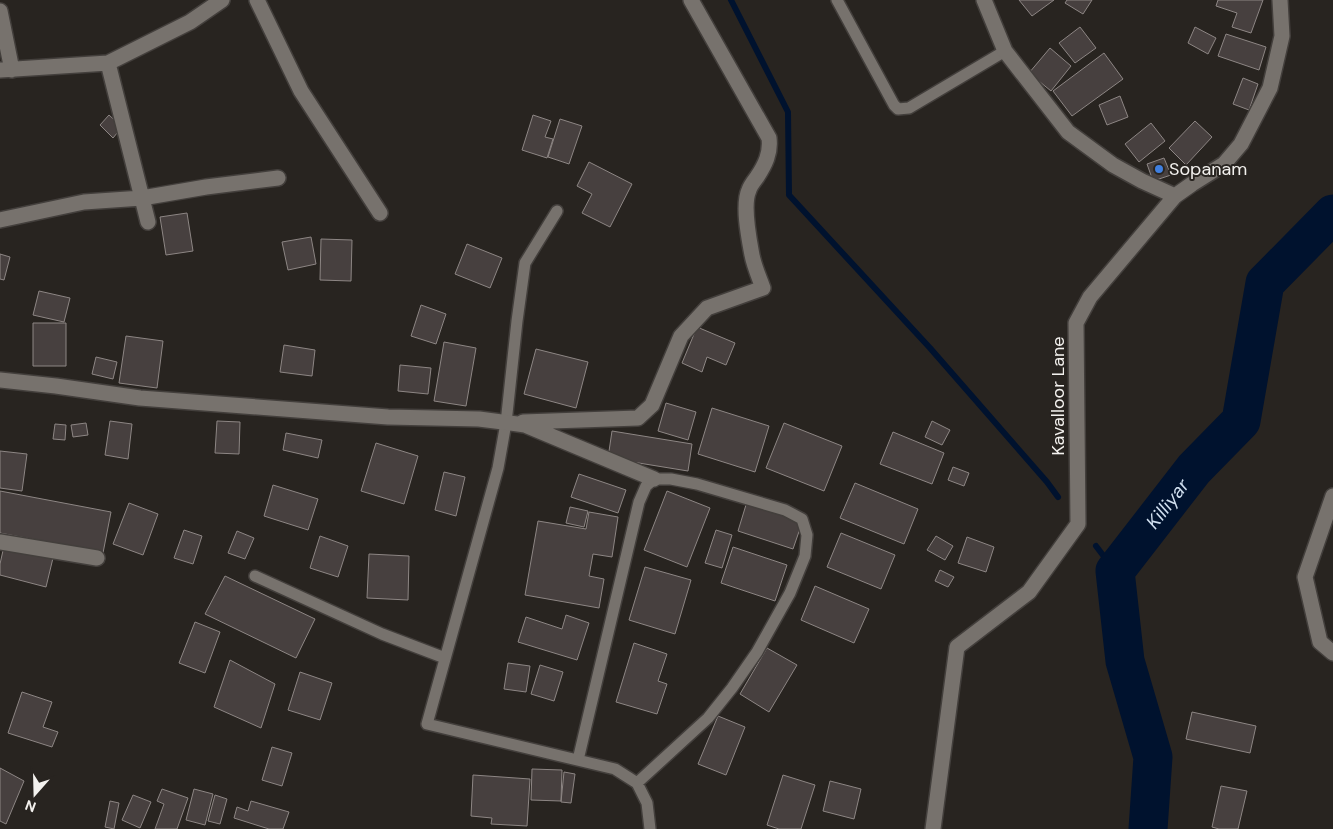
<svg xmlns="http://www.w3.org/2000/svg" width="1333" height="829" font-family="'DM Sans',sans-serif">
<rect width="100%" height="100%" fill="#282420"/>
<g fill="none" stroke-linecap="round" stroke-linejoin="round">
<!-- stream -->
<path stroke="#00122e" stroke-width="6" d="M731 0 788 112 789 195 930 348 1047 482 1058 497
M1096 546 1115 571"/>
<!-- river -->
<path stroke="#00122e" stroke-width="39" id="s1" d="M1148 829 1153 757 1125 661 1115 571 1194 469 1241 421 1265 283 1333 214"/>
</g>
<!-- building -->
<path fill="#47403f" stroke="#8d8684" d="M1019 0H1054L1032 16Z
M1067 0H1092L1083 14 1065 3Z
M1218 0H1263L1251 33 1232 27 1237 13 1216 6Z
M1080 27 1096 48 1075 63 1059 43Z
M1195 27 1216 38 1208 54 1188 43Z
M1226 34 1266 47 1259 70 1218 56Z
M1050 48 1071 66 1051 91 1029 73Z
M1104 53 1123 79 1072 116 1053 91Z
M1243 78 1258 84 1249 110 1233 104Z
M1120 96 1128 117 1107 125 1099 105Z
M109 115 122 127 113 138 100 125Z
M533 115 551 121 545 137 553 139 547 158 522 150Z
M560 119 582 126 569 164 548 157Z
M1195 121 1212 137 1186 165 1169 148Z
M1151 123 1165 141 1139 162 1125 144Z
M1164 158 1171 175 1153 181 1147 164Z
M589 162 632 184 610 227 582 213 592 194 577 186Z
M187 213 193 251 166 255 160 217Z
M311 237 316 264 288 270 282 242Z
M321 239 352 240 351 281 320 280Z
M467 244 502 258 490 288 455 274Z
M0 254 10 257 4 280 0 279Z
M39 291 70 298 64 322 33 315Z
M421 305 446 314 436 344 411 336Z
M33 323H66V366H33Z
M697 327 735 343 726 365 707 357 702 372 682 363Z
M126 336 163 341 157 388 119 383Z
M444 342 476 348 466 406 434 401Z
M284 345 315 350 312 376 280 372Z
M536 349 588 362 576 408 524 394Z
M96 357 117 362 113 379 92 374Z
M400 365 431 368 428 394 398 391Z
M666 403 696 412 688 440 658 431Z
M712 408 769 426 755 472 698 454Z
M110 421 132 424 128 459 105 455Z
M217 421 240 422 239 454 215 453Z
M932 421 950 430 942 445 925 437Z
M86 423 88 435 73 437 71 425Z
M784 423 842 446 824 491 766 468Z
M55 424 66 425 65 440 53 439Z
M612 431 692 444 688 471 608 458Z
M893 432 944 453 932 484 880 464Z
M286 433 322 440 318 458 283 450Z
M376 443 418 456 404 504 361 491Z
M0 451 27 454 22 491 0 488Z
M953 467 969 473 964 486 948 480Z
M444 472 465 477 456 516 435 510Z
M579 474 626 490 618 513 571 497Z
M855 483 918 509 904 544 840 518Z
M273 485 318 499 308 530 264 516Z
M0 491 111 512 103 553 0 533Z
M667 491 710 508 687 567 644 550Z
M749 495 805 514 793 549 738 531Z
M129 503 158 514 143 555 113 544Z
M570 507 588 511 584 527 566 523Z
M589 512 618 517 612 557 593 554 589 576 604 579 599 608 525 595 538 521 586 529Z
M184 530 202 536 193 564 174 558Z
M716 530 732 535 722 568 705 563Z
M237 531 254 538 245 559 228 553Z
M841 533 895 555 881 589 827 567Z
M320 536 348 546 338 577 310 568Z
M936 536 953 546 945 560 927 550Z
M967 537 994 547 986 572 958 563Z
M4 546 53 558 46 587 0 575V564Z
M733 547 787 565 775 601 721 583Z
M369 554 409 556 408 600 367 598Z
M645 567 691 580 675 634 629 620Z
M940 570 954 577 948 587 935 581Z
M225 576 315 619 296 658 205 614Z
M815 586 869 609 854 643 801 620Z
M566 615 589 623 577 660 518 642 526 617 562 629Z
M195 622 220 632 205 673 179 663Z
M634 643 667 654 658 681 667 684 657 714 616 702Z
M767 648 797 665 769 712 740 694Z
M230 660 275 684 261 728 214 707Z
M508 663 530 666 526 692 504 689Z
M540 665 563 672 554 701 531 694Z
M300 672 332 683 320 720 288 710Z
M22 692 52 702 43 727 58 732 52 747 8 733Z
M1192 712 1256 726 1250 753 1186 739Z
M718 716 745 727 726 775 698 764Z
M272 747 292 753 282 786 262 780Z
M0 768 24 781 6 824 0 821Z
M532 769 562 770 561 801 531 800Z
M564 772 575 774 571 803 561 802Z
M473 775 530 779 527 826 491 824 492 818 471 816Z
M783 775 815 785 801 829H779L767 825Z
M830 781 861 789 854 819 823 811Z
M1221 786 1247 791 1238 829H1219L1212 827Z
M162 789 188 798 177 829H155L164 804 157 801Z
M194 789 213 794 205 825 186 820Z
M133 795 151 802 140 828 122 820Z
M215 795 227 799 220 824 208 821Z
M110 801 119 803 114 829 105 827Z
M251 801 289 812 283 829H269L234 818 237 807 248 811Z"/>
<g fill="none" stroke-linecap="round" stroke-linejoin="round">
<defs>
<path id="lane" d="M837 0 894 105 898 109 909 108 1005 51
M557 211 525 263 517 321 506 423 498 468 427 724 615 769 637 783 647 803 650 829
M255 576 382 634 445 658
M578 760 639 502 646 486 654 479H671L697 484 785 510 802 519 807 535 805 556 790 593 757 652 732 688 708 718 637 783"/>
<path id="street" d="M257 0 301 91 380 213
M0 11 12 70
M108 63 148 222
M0 70 108 63 190 22 222 0
M1175 196 1192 184 1224 164 1241 144 1270 88 1282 36 1280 0
M0 220 84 202 142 198 206 187 278 178
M0 380 56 386 140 398 388 417 479 419 525 425 654 479
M523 422 638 418 652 405 681 336 707 308 763 288C759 277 754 266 752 255 749 239 742 205 749 190 750 186 754 181 757 177 765 165 771 153 769 138L691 0
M1333 496 1305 577 1320 642 1333 653
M0 542 97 558
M933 829 957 647 1029 592 1078 524 1076 323 1090 297 1175 196 1142 181 1113 165 1068 132 1005 51 984 0"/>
</defs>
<!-- lane casing -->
<use href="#lane" stroke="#433f3c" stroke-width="14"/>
<!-- street casing -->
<use href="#street" stroke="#433f3c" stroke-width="18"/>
<!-- lane -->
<use href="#lane" stroke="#77726d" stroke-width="11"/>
<!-- street -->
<use href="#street" stroke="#77726d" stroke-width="15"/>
</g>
<!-- markers -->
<circle fill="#3f7fe0" stroke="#282420" stroke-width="2" cx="1159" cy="169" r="5"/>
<g text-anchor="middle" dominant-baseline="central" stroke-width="4" stroke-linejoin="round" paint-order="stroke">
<!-- poi labels -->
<g font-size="18" fill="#f3f1ee" stroke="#282420" text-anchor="start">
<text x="1169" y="169">Sopanam</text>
</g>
<!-- street labels -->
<g font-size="18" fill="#f3f1ee" stroke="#282420">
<text transform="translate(1058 396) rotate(-90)">Kavalloor Lane</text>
</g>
<!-- water labels -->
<g font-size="19" font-style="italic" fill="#d0dfef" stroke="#282420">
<text stroke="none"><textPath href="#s1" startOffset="348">Killiyar</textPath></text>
</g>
</g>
<!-- north arrow -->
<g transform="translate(35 794) rotate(200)" stroke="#282420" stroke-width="4" paint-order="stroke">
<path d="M0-4L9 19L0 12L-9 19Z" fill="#f3f1ee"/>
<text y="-8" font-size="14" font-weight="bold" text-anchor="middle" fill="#f3f1ee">N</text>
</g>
</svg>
